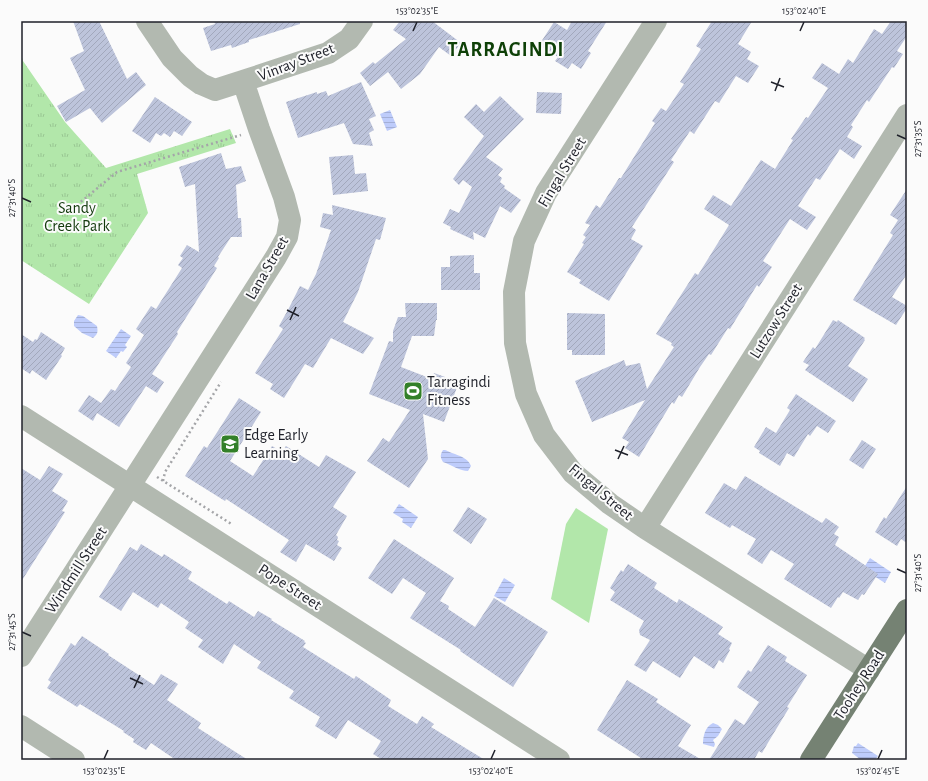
<svg xmlns="http://www.w3.org/2000/svg" width="928" height="781" font-family="'Alegreya Sans',sans-serif">
<defs>
<pattern id="park-tufts" width="24" height="20" patternUnits="userSpaceOnUse"><rect width="24" height="20" fill="#b2e7aa"/><path d="M3 7l-1-3M5 7V3M7 7l1-3M15 17l-1-3M17 17v-4M19 17l1-3" fill="none" stroke="#99c692"/></pattern>
<pattern id="water-rules" width="6" height="5" patternUnits="userSpaceOnUse"><rect width="6" height="5" fill="#beccfb"/><path d="M0 2.5h6" fill="none" stroke="#a3afd7"/></pattern>
<pattern id="building-hatch" width="6" height="6" patternUnits="userSpaceOnUse"><rect width="6" height="6" fill="#bdc4db"/><path d="M-1 1l2-2M0 6l6-6M5 7l2-2" fill="none" stroke="#a2a8bc"/></pattern>
</defs>
<rect width="100%" height="100%" fill="#fbfbfb"/>
<!-- park -->
<path fill="url(#park-tufts)" d="M21 54 23 61 65 122 106 168 230 129 236 143 137 174 148 213 89 304 21 260Z"/>
<!-- garden -->
<path fill="#b2e7aa" d="M576 508 608 529 589 623 551 599 566 524Z"/>
<!-- water -->
<path fill="url(#water-rules)" d="M390 110 397 127 387 131 380 114Z
M78 315 83 316 97 326C98 332 98 334 93 338L82 333 74 326V321Z
M121 329 131 336 125 345 127 347 123 352 121 351 116 358 106 351Z
M443 450C448 450 448 452 452 453 460 456 468 458 471 466L468 471C460 471 452 465 443 462 440 457 440 455 443 450Z
M399 504 418 517 411 528 402 522 403 519 393 513Z
M870 558 891 572 885 583 863 569Z
M504 578 515 585 505 602 494 596Z
M713 723 718 725 722 729 718 736 713 740 715 744 714 747 703 744C703 736 705 727 713 723Z
M858 743 878 756 875 760H861L852 753 854 746H856Z"/>
<!-- building -->
<path fill="url(#building-hatch)" d="M73 21H99L127 79 136 72 146 85 102 123 90 108 66 122 57 106 85 90 70 58 84 51Z
M214 21H300V24L249 40V42L232 48 231 45 211 51 203 28 215 24Z
M400 21H432L461 43 451 56 439 47 420 74 401 89 388 72 370 86 360 73 373 62 375 64 406 39 393 30Z
M572 21H607L588 51 591 53 581 69 572 63 568 69 555 61 558 57 539 45 554 22 567 30Z
M712 21H752L738 44 751 52 747 59 759 66 748 83 736 76 719 103 715 101 694 134 690 131 671 160 674 162 632 227 636 230 631 239 643 246 609 301 579 283 581 280 567 272 584 244 582 243 586 237 583 235 590 225 585 223 596 205 600 208 619 178H621L655 123 652 121 661 108 666 111 684 84 680 82 701 49 696 46Z
M891 21H907V36L897 51 903 54 894 68 892 67 869 102 867 100 851 125 853 127 847 137 862 146 854 159 840 149 820 180 816 178 798 206 816 217 807 230 790 219 763 261 772 267 759 287 757 285 730 329 728 328 711 355 709 354 700 367 682 397 679 395 674 404 672 402 639 457 625 448 629 442 622 438 645 400 592 422 575 381 624 360 626 366 640 363 647 389 674 347 671 345 672 343 656 334 695 273 698 275 729 225 704 209 713 195 731 206 761 160 775 169 793 140 791 139 806 117 808 118 828 88 812 78 822 63 839 74 848 59 853 63 874 29 882 34Z
M361 82 376 116 369 119 374 130 369 133 373 146 353 144 344 123 298 138 286 102 317 92V94L326 91 328 96Z
M537 92 562 93 561 114 536 113Z
M500 96 524 119 486 157 503 169 498 175 502 178 500 182 505 186 504 188 521 200 511 213 500 206 485 238 473 232 474 240 450 229 451 227 443 223 450 209 459 213 472 187 463 180 459 185 453 179 484 136 464 117 476 104 484 112Z
M155 97 192 122 182 136 174 131 170 137 164 133 161 136 156 133 150 143 132 131Z
M221 153 226 169 241 166 246 181 236 185 238 218H241L242 237H231L218 257 219 258 214 266 217 268 177 332 178 334 152 374 164 382 157 393 146 386 119 427 97 413 93 421 78 411 89 395 101 403 111 389 115 391 131 367 126 363 144 335 136 329 151 306 156 309 182 268 178 265 183 258 180 256 187 245 199 252 195 184 185 187 179 167Z
M353 155 355 174 366 173 368 191 333 195 329 157Z
M907 189V274L892 297 907 306V308L896 325 853 300 893 235 890 233 898 220 890 215Z
M332 205 386 218 380 240 376 239 358 292 343 322 374 338 363 354 331 338 313 368 305 364 284 398 270 389 273 384 255 373 283 329 279 326 289 308 300 286 308 290 316 274 331 230 320 227 323 213 333 215Z
M474 255V273H480V290H441V267H450V256Z
M405 303H437V320H436L434 336H412L401 367 432 379 434 373 459 382 444 422 423 414 428 459 409 488 367 461 383 438 389 442 410 410 369 394 389 341 393 342V331L398 317H406Z
M567 313 605 314V355H572V350H567Z
M833 320 837 322 838 320 865 338 864 339 865 340 848 366 868 379 853 402 805 370 809 365 803 362 813 347 815 349Z
M41 332 65 348 61 355 62 356 46 380 32 370 30 374 21 368V334L33 342 35 339 37 340Z
M796 394 836 421 828 433 817 426 810 436 808 434 794 457 787 453 780 466 759 453 760 451 754 447 766 427 776 433 790 410 787 408Z
M239 398 261 412 230 461 253 476 272 446 282 452 286 446 319 467 326 455 356 472 333 507 347 516 336 535 338 537 337 540 339 541 337 545 342 548 334 561 306 544 296 562 280 552 289 540 226 499 225 501 185 476 204 446 207 448Z
M862 440 876 449 863 469 849 460Z
M49 466 63 474 52 491 68 501 62 511 65 512 21 582V468L40 480Z
M745 476 822 523 826 518 839 527 834 534 839 537 835 545 878 574 864 595 862 594 858 600 843 592 839 598 838 597 831 608 784 579 794 564 771 550 762 564 747 554 756 539 732 525 730 528 705 513 724 483 736 490Z
M907 486V543L901 539 897 546 875 532 884 517 886 519Z
M468 507 487 519 471 544 453 531Z
M394 539 454 578 440 601 449 606 448 609 475 627 494 598 548 632 513 687 460 651 461 650 410 618 426 593 403 578 392 594 368 578Z
M141 544 162 557 164 554 192 572 188 579 227 604 229 601 254 617 258 611 272 619 271 620 305 641 304 642 306 643 303 647 354 679 356 676 391 700 388 706 417 724 422 716 434 724 431 727 485 760H383L373 754 381 741 348 720 336 739 315 726 320 717 289 698 294 691 257 668 261 662 234 644 223 664 198 647 203 640 185 628 189 622 161 603 158 608 133 592 121 611 99 597 130 547 137 551Z
M628 564 657 583 654 588 677 603 679 599 723 627 718 634 732 643 729 649 730 650 723 663 719 660 714 669 694 656 680 678 653 661 646 672 634 665 650 640 640 635 639 630 644 621 610 600 615 592 610 588 621 570 623 572Z
M82 636 109 654 108 655 154 685 161 674 178 684 167 700 201 723 198 728 248 760H176L151 743 146 750 133 742 134 739 123 732 124 731 80 704 77 707 47 688 51 682 48 680 71 643 75 646Z
M768 645 787 657 785 661 807 675 787 707 789 708 769 741 762 753 759 751 754 760H709L735 719 744 725 759 702 737 687 748 670 751 672Z
M627 680 658 699 656 702 691 725 678 746 702 760H644L597 730Z"/>
<g fill="none" stroke-linecap="round" stroke-linejoin="round">
<!-- path -->
<path stroke="#a4a5a8" stroke-width="2.5" stroke-dasharray="2 3" stroke-linecap="butt" d="M77 205 117 172 241 135
M157 477 233 525
M163 481 165 472 221 382"/>
<!-- minor -->
<path stroke="#b2b9b0" stroke-width="22" d="M656 21 546 193 524 241 514 292 515 343 526 394 544 435 573 473 610 504 645 528 869 670
M243 81 328 53 349 39 362 21
M21 416 559 760
M645 528 907 115
M21 656 276 257 287 237 290 220 284 197 259 129 243 81 215 90 201 84 190 76 172 58 147 21
M21 726 74 760"/>
<!-- major -->
<path stroke="#758273" stroke-width="22" d="M811 760 907 610"/>
</g>
<!-- ticks -->
<path fill="none" stroke="#1f212a" stroke-width="1.5" d="M413 31 417 22M800 31 804 22M771 82 784 87M775 91 780 78M897 135 906 139M22 198 31 202M287 310 299 316M290 320 296 307M615 450 628 455M618 459 624 446M897 569 906 573M22 632 31 636M130 678 143 684M134 688 140 675M104 759 108 750M491 759 495 750M878 759 882 750"/>
<!-- icons -->
<defs>
<symbol id="stadium-square" viewBox="-11 -11 22 22"><rect x="-9" y="-9" width="18" height="18" rx="4" fill="#338029" stroke="#fbfbfb"/><path d="M0-5a6.5 5 0 1 0 0 10a6.5 5 0 1 0 0-10ZM-3.5-1.8h7v3.6h-7Z" fill="#fff"/></symbol>
<symbol id="school-square" viewBox="-11 -11 22 22"><rect x="-9" y="-9" width="18" height="18" rx="4" fill="#338029" stroke="#fbfbfb"/><path d="M0-5L7-2L0 1L-7-2ZM-4 1L0 2.5L4 1V4Q0 6-4 4Z" fill="#fff"/></symbol>
</defs>
<g fill-rule="evenodd">
<use href="#stadium-square" x="402" y="380" width="22" height="22"/>
<use href="#school-square" x="219" y="433" width="22" height="22"/>
</g>
<g text-anchor="middle" dominant-baseline="central" stroke-width="4" stroke-linejoin="round" paint-order="stroke">
<!-- street labels -->
<g font-size="16" fill="#1f212a" stroke="#fbfbfb">
<text transform="translate(296 62) rotate(-21)">Vinray Street</text>
<text transform="translate(562 172) rotate(-59)">Fingal Street</text>
<text transform="translate(267 268) rotate(-60)">Lana Street</text>
<text transform="translate(776 321) rotate(-58)">Lutzow Street</text>
<text transform="translate(601 492) rotate(40)">Fingal Street</text>
<text transform="translate(76 570) rotate(-57)">Windmill Street</text>
<text transform="translate(290 587) rotate(33)">Pope Street</text>
<text transform="translate(859 685) rotate(-57)">Toohey Road</text>
</g>
<!-- park labels -->
<g font-size="16" fill="#12390c" stroke="#fbfbfb">
<text x="77" y="208">Sandy<tspan x="77" dy="18">Creek Park</tspan></text>
</g>
<!-- poi labels -->
<g font-size="16" fill="#1f212a" stroke="#fbfbfb" text-anchor="start">
<text x="427" y="382">Tarragindi<tspan x="427" dy="18">Fitness</tspan></text>
<text x="244" y="435">Edge Early<tspan x="244" dy="18">Learning</tspan></text>
</g>
<!-- district labels -->
<g font-size="20" font-weight="bold" letter-spacing="1" fill="#0e4007" stroke="#fbfbfb">
<text x="506" y="50">TARRAGINDI</text>
</g>
</g>
<!-- border -->
<rect width="928" height="781" fill="none" stroke="#fbfbfb" stroke-width="44"/>
<rect x="22" y="22" width="884" height="737" fill="none" stroke="#1f212a" stroke-width="1.5"/>
<g font-size="10" text-anchor="middle" fill="#1f212a">
<text x="417" y="14">153°02'35"E</text>
<text x="804" y="14">153°02'40"E</text>
<text transform="translate(917 139) rotate(-90)" y="4">27°31'35"S</text>
<text transform="translate(11 198) rotate(-90)" y="4">27°31'40"S</text>
<text transform="translate(917 573) rotate(-90)" y="4">27°31'40"S</text>
<text transform="translate(11 632) rotate(-90)" y="4">27°31'45"S</text>
<text x="104" y="774">153°02'35"E</text>
<text x="491" y="774">153°02'40"E</text>
<text x="878" y="774">153°02'45"E</text>
</g>
</svg>
